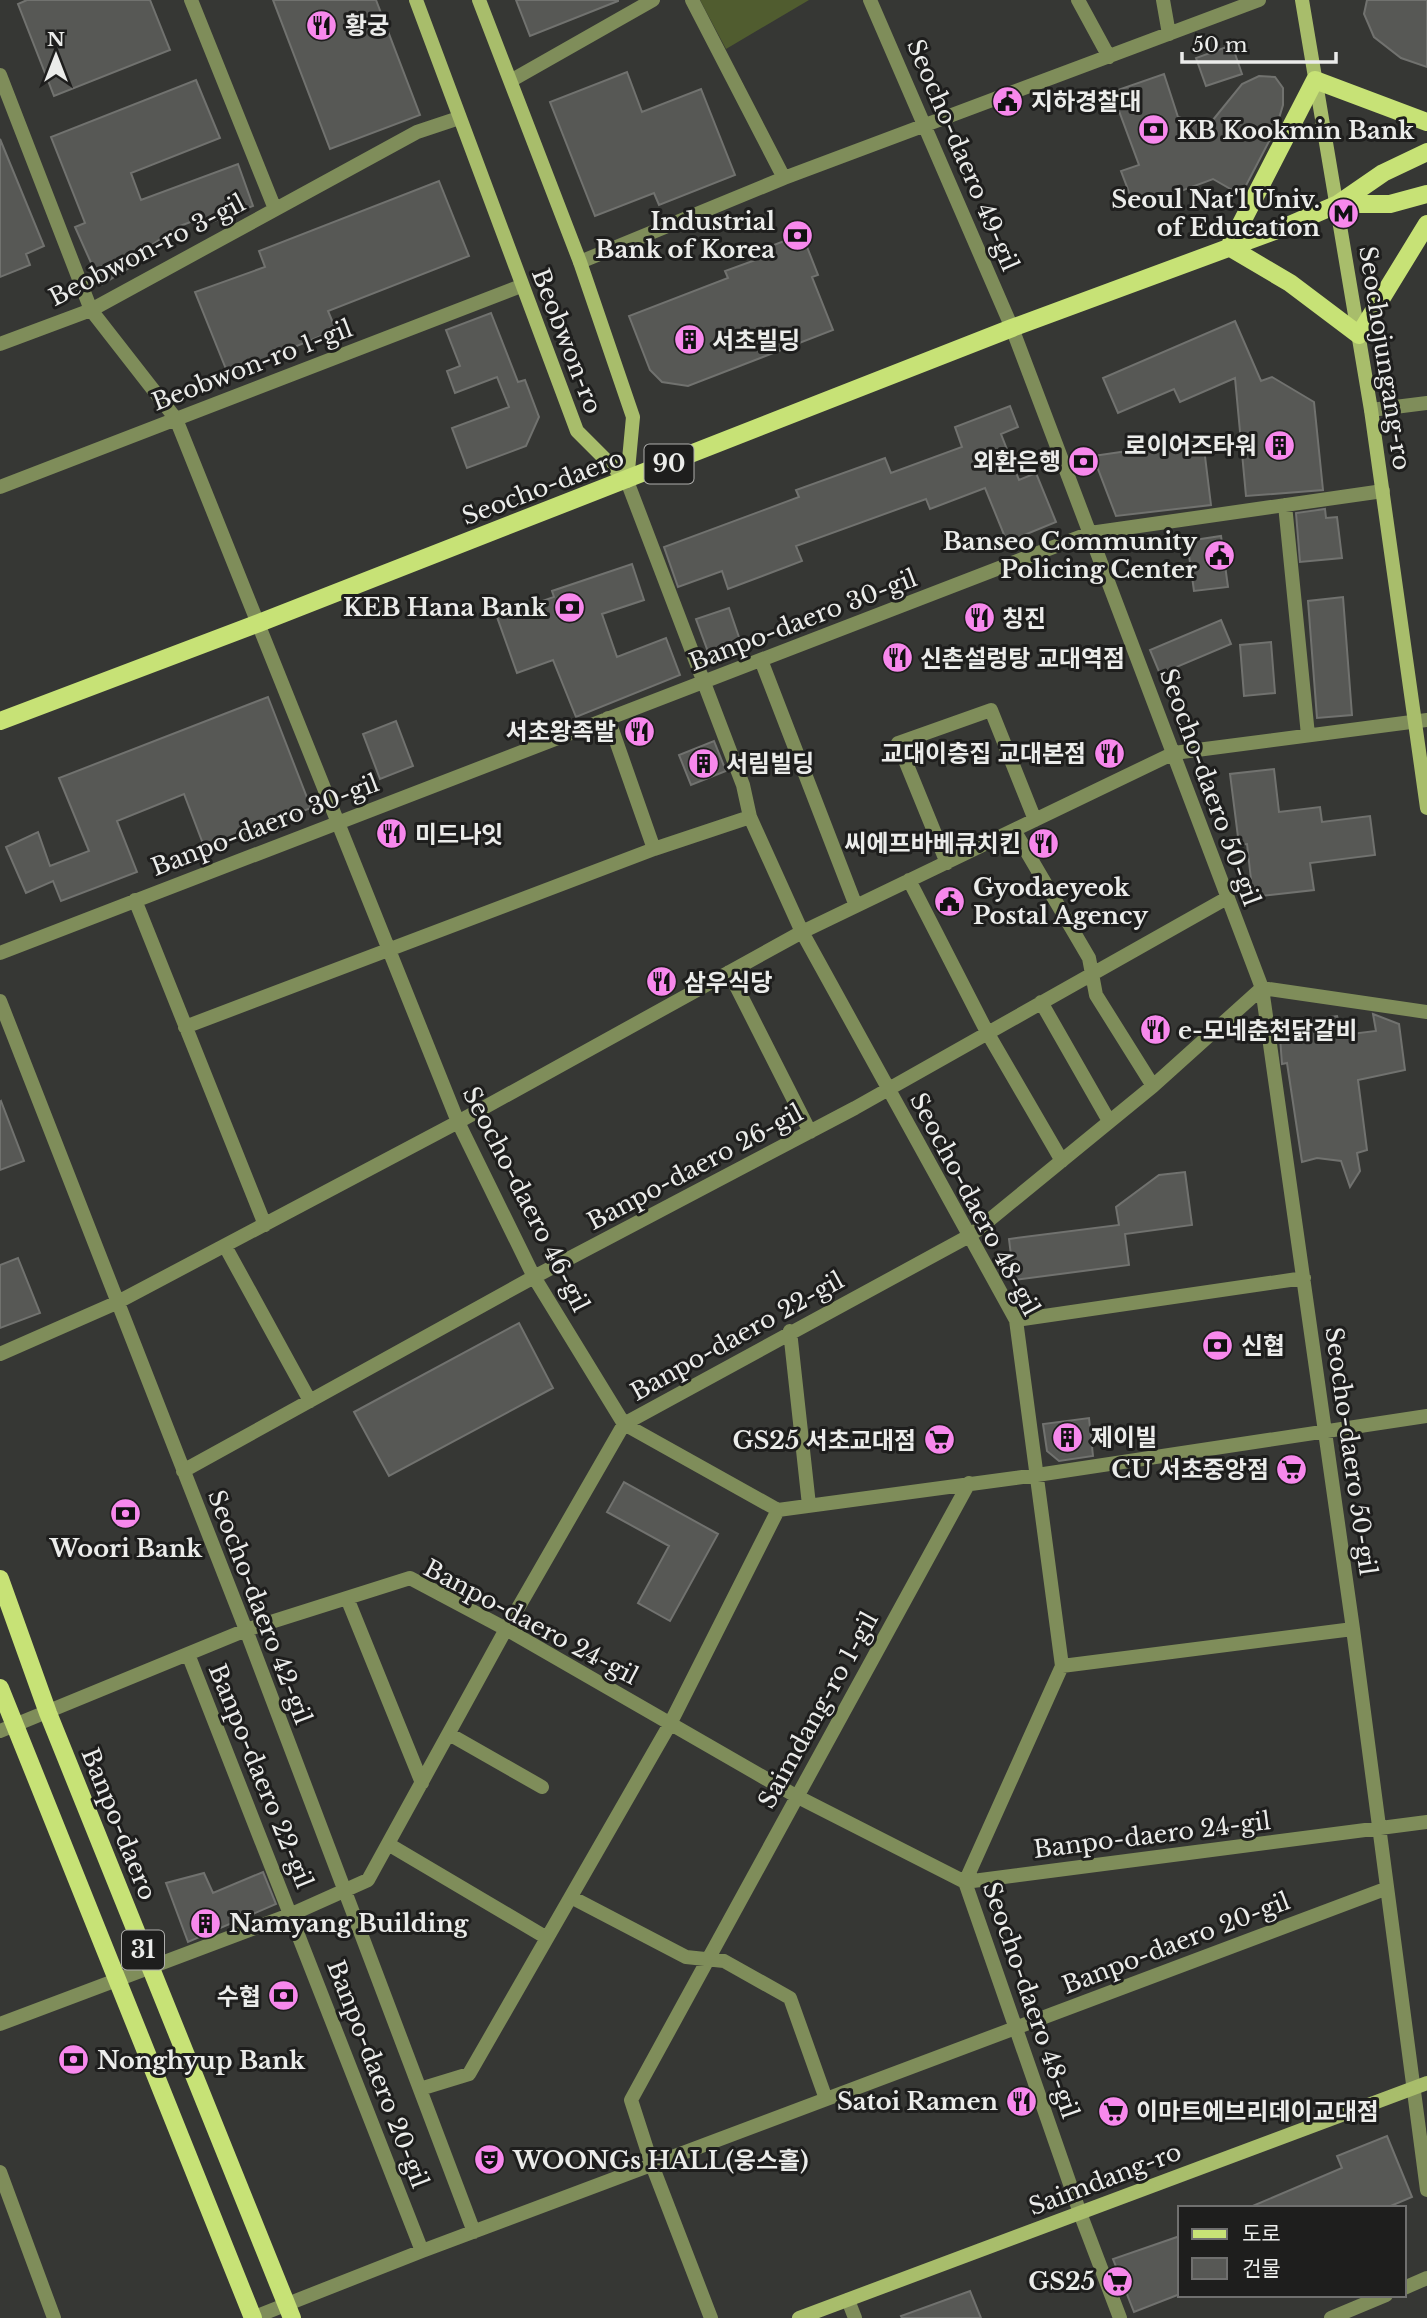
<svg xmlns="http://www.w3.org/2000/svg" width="1427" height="2318" font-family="'Libre Baskerville','Noto Sans KR',serif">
<rect width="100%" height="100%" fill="#363734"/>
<!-- green -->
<path fill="#505c2f" d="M700 0H809L726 49Z"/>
<!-- building -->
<path fill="#575855" stroke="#71726f" stroke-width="2" d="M27 0H150L170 50 54 96 18 4Z
M273 0H376L420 115 330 149Z
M516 0H618V1L530 36Z
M1367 0H1427V67L1401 58 1374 37 1364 14Z
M1232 45 1242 74 1206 86 1196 58Z
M627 72 642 112 701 89 735 175 659 205 654 193 595 216 550 102Z
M1164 74 1178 117 1208 126 1242 84 1259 76 1275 77 1283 88V105L1276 128 1241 195 1213 179 1135 208 1121 171 1139 165 1112 92Z
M196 80 220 138 131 173 141 200 238 164 253 206 204 225 201 218 180 226 144 250 147 257 101 285 75 227 85 223 51 137Z
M0 139 44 246 26 254 30 265 0 277Z
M439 181 469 256 328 311 336 330 228 374 195 292 265 267 259 251Z
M802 234 818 275 812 277 833 330 688 386 662 382 650 370 629 316 728 278 725 271 769 255 766 248Z
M491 313 518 382 525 380 539 417 526 446 467 468 452 428 509 407 497 377 455 393 447 371 460 366 446 330Z
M1235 321 1261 381 1272 377 1314 402 1323 490 1246 496 1235 378 1180 402 1174 389 1118 413 1103 378Z
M1010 406 1018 427 1001 434 1019 480 1036 473 1056 522 1007 542 985 488 930 509 926 499 796 546 802 561 728 589 722 571 678 587 664 547 799 497 796 490 885 458 891 473 962 447 955 427Z
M1203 440 1211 505 1116 516 1093 456Z
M1325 509 1326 518 1337 517 1342 558 1300 562 1296 513Z
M1221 536 1228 587 1194 591 1187 541Z
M632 564 644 600 602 614 617 657 666 638 680 675 576 717 553 660 517 673 497 617 554 597 552 591Z
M1343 597 1352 715 1317 718 1308 601Z
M729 608 743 649 711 660 696 619Z
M1221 620 1231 644 1160 674 1150 650Z
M1271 642 1275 693 1244 696 1240 645Z
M268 697 311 808 205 849 184 794 117 821 137 872 61 901 53 881 26 893 6 847 38 832 50 866 89 851 59 778Z
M396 721 413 766 380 779 363 734Z
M714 741 726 771 691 785 679 755Z
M1274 769 1279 812 1320 807 1322 822 1370 816 1375 855 1310 863 1314 890 1253 897 1247 844 1239 845 1230 774Z
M1373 1014 1399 1024 1405 1070 1358 1080 1367 1150 1357 1153 1360 1171 1350 1187 1341 1161 1317 1158 1302 1162 1287 1063 1282 1064 1279 1024 1337 1016 1343 1035 1376 1031Z
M1 1101 24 1161 0 1170V1102Z
M1185 1172 1192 1225 1125 1234 1129 1265 1014 1280 1009 1239 1119 1225 1116 1207 1159 1175Z
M18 1258 40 1313 0 1328V1265Z
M519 1323 553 1388 389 1476 354 1412Z
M1089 1418 1093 1456 1059 1461 1047 1451 1043 1424Z
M624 1482 718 1534 670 1621 638 1603 669 1546 607 1512Z
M263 1872 276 1904 188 1942 166 1883 204 1873 213 1893Z
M1387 2136 1412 2197 1386 2208H1248L1342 2168 1337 2156Z
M1180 2236V2294L1134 2312 1113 2259Z
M970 2291 981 2318H902L901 2316Z"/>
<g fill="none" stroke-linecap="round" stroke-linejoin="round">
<!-- street -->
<path stroke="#7f8d5a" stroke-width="14" d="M191 0 275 209
M692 0 784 178
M870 0 1012 328 1262 988 1353 1629 1427 2190
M1078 0 1109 57
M1163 0 1169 34
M0 75 91 310 176 419 458 1122 534 1277 624 1424 778 1510 1037 1475 1427 1416
M512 80 653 0
M580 262 784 178 1259 0
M0 344 91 310 417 132 459 118
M1371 410 1427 403
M627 481 743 785 750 817 802 932 1016 1320 1062 1666 965 1882 1080 2213 1120 2318
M0 487 521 286
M1285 505 1308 735
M761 660 856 906
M608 718 654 849
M1014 830 1089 958 1096 995 1153 1086
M947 863 898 743 991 710 1035 820
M909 880 987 1032 1062 1161
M135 900 265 1225
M0 953 1090 533 1383 491
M729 972 810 1132
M0 1001 246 1630 474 2232
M1041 1002 1109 1121
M185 1027 654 849 750 817
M225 1246 310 1401
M1016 1320 1304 1278
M790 1331 809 1505
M0 1354 116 1303 458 1122 802 932 1174 753 1427 720
M183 1471 534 1277 855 1108 1227 898
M347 1598 422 1783
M188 1654 422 2251
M1062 1666 1353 1629
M0 1731 246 1630 410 1578 506 1629 796 1796 965 1882 1427 1822
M449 1734 542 1787
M388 1844 547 1938
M571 1897 686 1957 724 1961 790 1998 826 2099
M0 2024 292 1914 368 1880 506 1629 624 1424 971 1235 1153 1086 1262 988 1427 1012
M420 2089 469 2074 670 1724 778 1510
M0 2172 54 2318
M1404 2288 1427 2278
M848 2300 855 2318
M252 2318 422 2251 1385 1889
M711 2318 652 2165 631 2100 969 1483
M1331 2318 1386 2295"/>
<!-- secondary -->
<path stroke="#a8bd6b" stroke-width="14" d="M416 0 577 431 627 481
M479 0 580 262 633 417 627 481
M1302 0 1371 410 1427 808
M799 2318 1427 2083"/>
<!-- primary -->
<path stroke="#c7e276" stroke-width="18" d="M1427 122 1315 80 1229 247 1290 283 1359 335 1427 224
M1338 204H1390L1427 194
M0 721 259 623 1012 328 1285 227 1338 204 1383 173 1427 152
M0 1579 48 1713 292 2318
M0 1688 253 2318"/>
</g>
<!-- icons -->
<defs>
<symbol id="restaurant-disc" viewBox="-11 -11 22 22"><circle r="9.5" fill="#f788ec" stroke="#1e1e1d"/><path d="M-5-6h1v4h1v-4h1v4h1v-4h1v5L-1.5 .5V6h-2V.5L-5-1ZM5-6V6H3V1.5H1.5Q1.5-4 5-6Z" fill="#111"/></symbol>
<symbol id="civic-disc" viewBox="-11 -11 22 22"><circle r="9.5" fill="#f788ec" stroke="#1e1e1d"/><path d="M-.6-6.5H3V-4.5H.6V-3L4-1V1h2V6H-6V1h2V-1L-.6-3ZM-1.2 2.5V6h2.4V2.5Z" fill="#111"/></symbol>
<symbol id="bank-disc" viewBox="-11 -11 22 22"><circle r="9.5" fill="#f788ec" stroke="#1e1e1d"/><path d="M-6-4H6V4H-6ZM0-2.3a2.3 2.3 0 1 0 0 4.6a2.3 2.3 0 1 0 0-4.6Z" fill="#111"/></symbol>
<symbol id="metro-disc" viewBox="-11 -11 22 22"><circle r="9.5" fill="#f788ec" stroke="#1e1e1d"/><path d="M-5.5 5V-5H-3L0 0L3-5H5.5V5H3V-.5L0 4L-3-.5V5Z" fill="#111"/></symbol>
<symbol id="building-disc" viewBox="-11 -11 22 22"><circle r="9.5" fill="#f788ec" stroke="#1e1e1d"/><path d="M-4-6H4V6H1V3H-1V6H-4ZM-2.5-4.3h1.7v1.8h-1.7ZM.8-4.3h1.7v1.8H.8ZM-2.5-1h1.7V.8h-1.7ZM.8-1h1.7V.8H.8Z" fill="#111"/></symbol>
<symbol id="supermarket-disc" viewBox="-11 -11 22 22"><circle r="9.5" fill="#f788ec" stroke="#1e1e1d"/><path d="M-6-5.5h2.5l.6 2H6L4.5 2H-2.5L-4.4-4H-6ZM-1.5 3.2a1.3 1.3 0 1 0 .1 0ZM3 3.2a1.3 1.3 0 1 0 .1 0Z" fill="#111"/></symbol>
<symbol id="theatre-disc" viewBox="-11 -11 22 22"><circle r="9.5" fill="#f788ec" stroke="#1e1e1d"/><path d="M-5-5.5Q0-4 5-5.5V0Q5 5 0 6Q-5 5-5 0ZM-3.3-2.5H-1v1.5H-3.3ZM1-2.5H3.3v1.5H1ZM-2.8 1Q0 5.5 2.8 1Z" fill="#111"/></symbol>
</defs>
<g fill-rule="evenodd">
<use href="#restaurant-disc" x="304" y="8" width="35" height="35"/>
<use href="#civic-disc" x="990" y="84" width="35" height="35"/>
<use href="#bank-disc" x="1136" y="112" width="35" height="35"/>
<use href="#metro-disc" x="1326" y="196" width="35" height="35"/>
<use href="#bank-disc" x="780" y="218" width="35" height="35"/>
<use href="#building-disc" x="672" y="322" width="35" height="35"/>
<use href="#building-disc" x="1262" y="428" width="35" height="35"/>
<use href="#bank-disc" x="1066" y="444" width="35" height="35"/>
<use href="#civic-disc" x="1202" y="538" width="35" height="35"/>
<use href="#bank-disc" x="552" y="590" width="35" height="35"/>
<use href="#restaurant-disc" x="962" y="600" width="35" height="35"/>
<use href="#restaurant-disc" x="880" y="640" width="35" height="35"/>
<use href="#restaurant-disc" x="622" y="714" width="35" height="35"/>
<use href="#restaurant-disc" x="1092" y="736" width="35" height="35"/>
<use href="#building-disc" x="686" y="746" width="35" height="35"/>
<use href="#restaurant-disc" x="374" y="816" width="35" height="35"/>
<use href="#restaurant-disc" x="1026" y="826" width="35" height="35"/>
<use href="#civic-disc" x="932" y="884" width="35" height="35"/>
<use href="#restaurant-disc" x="644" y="964" width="35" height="35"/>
<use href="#restaurant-disc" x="1138" y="1012" width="35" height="35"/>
<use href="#bank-disc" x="1200" y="1328" width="35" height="35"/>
<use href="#building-disc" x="1050" y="1420" width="35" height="35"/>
<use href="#supermarket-disc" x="922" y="1422" width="35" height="35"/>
<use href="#supermarket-disc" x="1274" y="1452" width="35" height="35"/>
<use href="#bank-disc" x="108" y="1496" width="35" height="35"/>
<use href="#building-disc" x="188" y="1906" width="35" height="35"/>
<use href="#bank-disc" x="266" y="1978" width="35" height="35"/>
<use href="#bank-disc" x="56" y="2042" width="35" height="35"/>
<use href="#restaurant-disc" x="1004" y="2084" width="35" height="35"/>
<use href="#supermarket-disc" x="1096" y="2094" width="35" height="35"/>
<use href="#theatre-disc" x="472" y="2142" width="35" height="35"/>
<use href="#supermarket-disc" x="1100" y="2264" width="35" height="35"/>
</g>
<g text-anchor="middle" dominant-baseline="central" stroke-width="6" stroke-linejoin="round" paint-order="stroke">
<!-- shield labels -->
<g fill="#1e1e1d" stroke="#aeaeac" stroke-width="2">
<rect x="644.5" y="444.5" width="49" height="39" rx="5"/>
<rect x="122" y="1930.5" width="42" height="39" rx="5"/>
</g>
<g font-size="23" font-weight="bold" fill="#ebecea">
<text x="669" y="464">90</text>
<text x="143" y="1950">31</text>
</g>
<!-- poi labels -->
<g font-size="24" font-weight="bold" fill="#ebecea" stroke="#1e1e1d" text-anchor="start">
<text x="345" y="25">황궁</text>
<text x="1031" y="101">지하경찰대</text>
<text x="1177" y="130">KB Kookmin Bank</text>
<text x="1320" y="199" text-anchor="end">Seoul Nat'l Univ.<tspan x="1320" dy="28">of Education</tspan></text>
<text x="775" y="221" text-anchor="end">Industrial<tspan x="775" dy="28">Bank of Korea</tspan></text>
<text x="712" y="340">서초빌딩</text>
<text x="1257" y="445" text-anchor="end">로이어즈타워</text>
<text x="1061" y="461" text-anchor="end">외환은행</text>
<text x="1197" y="541" text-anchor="end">Banseo Community<tspan x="1197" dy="28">Policing Center</tspan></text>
<text x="547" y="607" text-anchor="end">KEB Hana Bank</text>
<text x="1002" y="618">칭진</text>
<text x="920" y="658">신촌설렁탕 교대역점</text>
<text x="616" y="731" text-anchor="end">서초왕족발</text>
<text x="1086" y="753" text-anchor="end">교대이층집 교대본점</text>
<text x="726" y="763">서림빌딩</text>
<text x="415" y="834">미드나잇</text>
<text x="1021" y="843" text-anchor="end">씨에프바베큐치킨</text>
<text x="973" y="887">Gyodaeyeok<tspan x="973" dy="28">Postal Agency</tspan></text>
<text x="684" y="982">삼우식당</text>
<text x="1178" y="1030">e-모네춘천닭갈비</text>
<text x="1241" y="1345">신협</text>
<text x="1091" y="1437">제이빌</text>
<text x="916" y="1440" text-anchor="end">GS25 서초교대점</text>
<text x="1269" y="1469" text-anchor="end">CU 서초중앙점</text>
<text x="126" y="1548" text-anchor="middle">Woori Bank</text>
<text x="229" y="1923">Namyang Building</text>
<text x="261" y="1996" text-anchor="end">수협</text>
<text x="97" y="2060">Nonghyup Bank</text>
<text x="998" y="2101" text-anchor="end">Satoi Ramen</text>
<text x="1136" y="2111">이마트에브리데이교대점</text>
<text x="513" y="2160">WOONGs HALL(웅스홀)</text>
<text x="1095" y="2281" text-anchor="end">GS25</text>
</g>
<!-- street labels -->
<g font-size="24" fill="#ebecea" stroke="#1e1e1d">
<text transform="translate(963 155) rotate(67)">Seocho-daero 49-gil</text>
<text transform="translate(147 250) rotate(-27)">Beobwon-ro 3-gil</text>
<text transform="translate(567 341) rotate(69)">Beobwon-ro</text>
<text transform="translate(1385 358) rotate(81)">Seochojungang-ro</text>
<text transform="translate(252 365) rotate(-21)">Beobwon-ro 1-gil</text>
<text transform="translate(543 487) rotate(-21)">Seocho-daero</text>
<text transform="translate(803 620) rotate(-21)">Banpo-daero 30-gil</text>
<text transform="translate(1210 787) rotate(70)">Seocho-daero 50-gil</text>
<text transform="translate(265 825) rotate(-21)">Banpo-daero 30-gil</text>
<text transform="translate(695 1167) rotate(-28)">Banpo-daero 26-gil</text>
<text transform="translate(526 1199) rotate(63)">Seocho-daero 46-gil</text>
<text transform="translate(975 1204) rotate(62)">Seocho-daero 48-gil</text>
<text transform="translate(737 1336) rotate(-29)">Banpo-daero 22-gil</text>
<text transform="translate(1351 1451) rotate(82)">Seocho-daero 50-gil</text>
<text transform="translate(260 1607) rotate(69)">Seocho-daero 42-gil</text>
<text transform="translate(531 1622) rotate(28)">Banpo-daero 24-gil</text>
<text transform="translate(818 1710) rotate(-61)">Saimdang-ro 1-gil</text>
<text transform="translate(261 1776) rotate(68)">Banpo-daero 22-gil</text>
<text transform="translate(119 1824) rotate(68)">Banpo-daero</text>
<text transform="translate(1152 1835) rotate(-7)">Banpo-daero 24-gil</text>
<text transform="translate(1176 1943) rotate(-21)">Banpo-daero 20-gil</text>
<text transform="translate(1031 2000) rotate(71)">Seocho-daero 48-gil</text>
<text transform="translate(378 2074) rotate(69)">Banpo-daero 20-gil</text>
<text transform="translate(1105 2179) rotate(-21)">Saimdang-ro</text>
</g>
</g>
<!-- legend -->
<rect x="1178" y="2206" width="228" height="91" fill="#1e1e1d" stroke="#70706f" stroke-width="2"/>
<rect x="1192" y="2229" width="35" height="10" fill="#c7e276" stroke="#70706f" stroke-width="2"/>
<text x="1242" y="2241" font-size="21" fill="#ebecea">도로</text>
<rect x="1192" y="2258" width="35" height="21" fill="#575855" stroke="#70706f" stroke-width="2"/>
<text x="1242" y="2276" font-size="21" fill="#ebecea">건물</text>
<!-- north arrow -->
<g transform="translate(56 56)" stroke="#1e1e1d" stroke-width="5" paint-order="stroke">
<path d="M0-5L12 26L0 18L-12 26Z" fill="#ebecea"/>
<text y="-10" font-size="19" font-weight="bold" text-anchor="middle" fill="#ebecea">N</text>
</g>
<!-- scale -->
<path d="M1182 52v10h154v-10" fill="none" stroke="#ebecea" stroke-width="3.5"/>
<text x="1192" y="52" font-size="21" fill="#ebecea" stroke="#1e1e1d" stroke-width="5" paint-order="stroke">50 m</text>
</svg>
